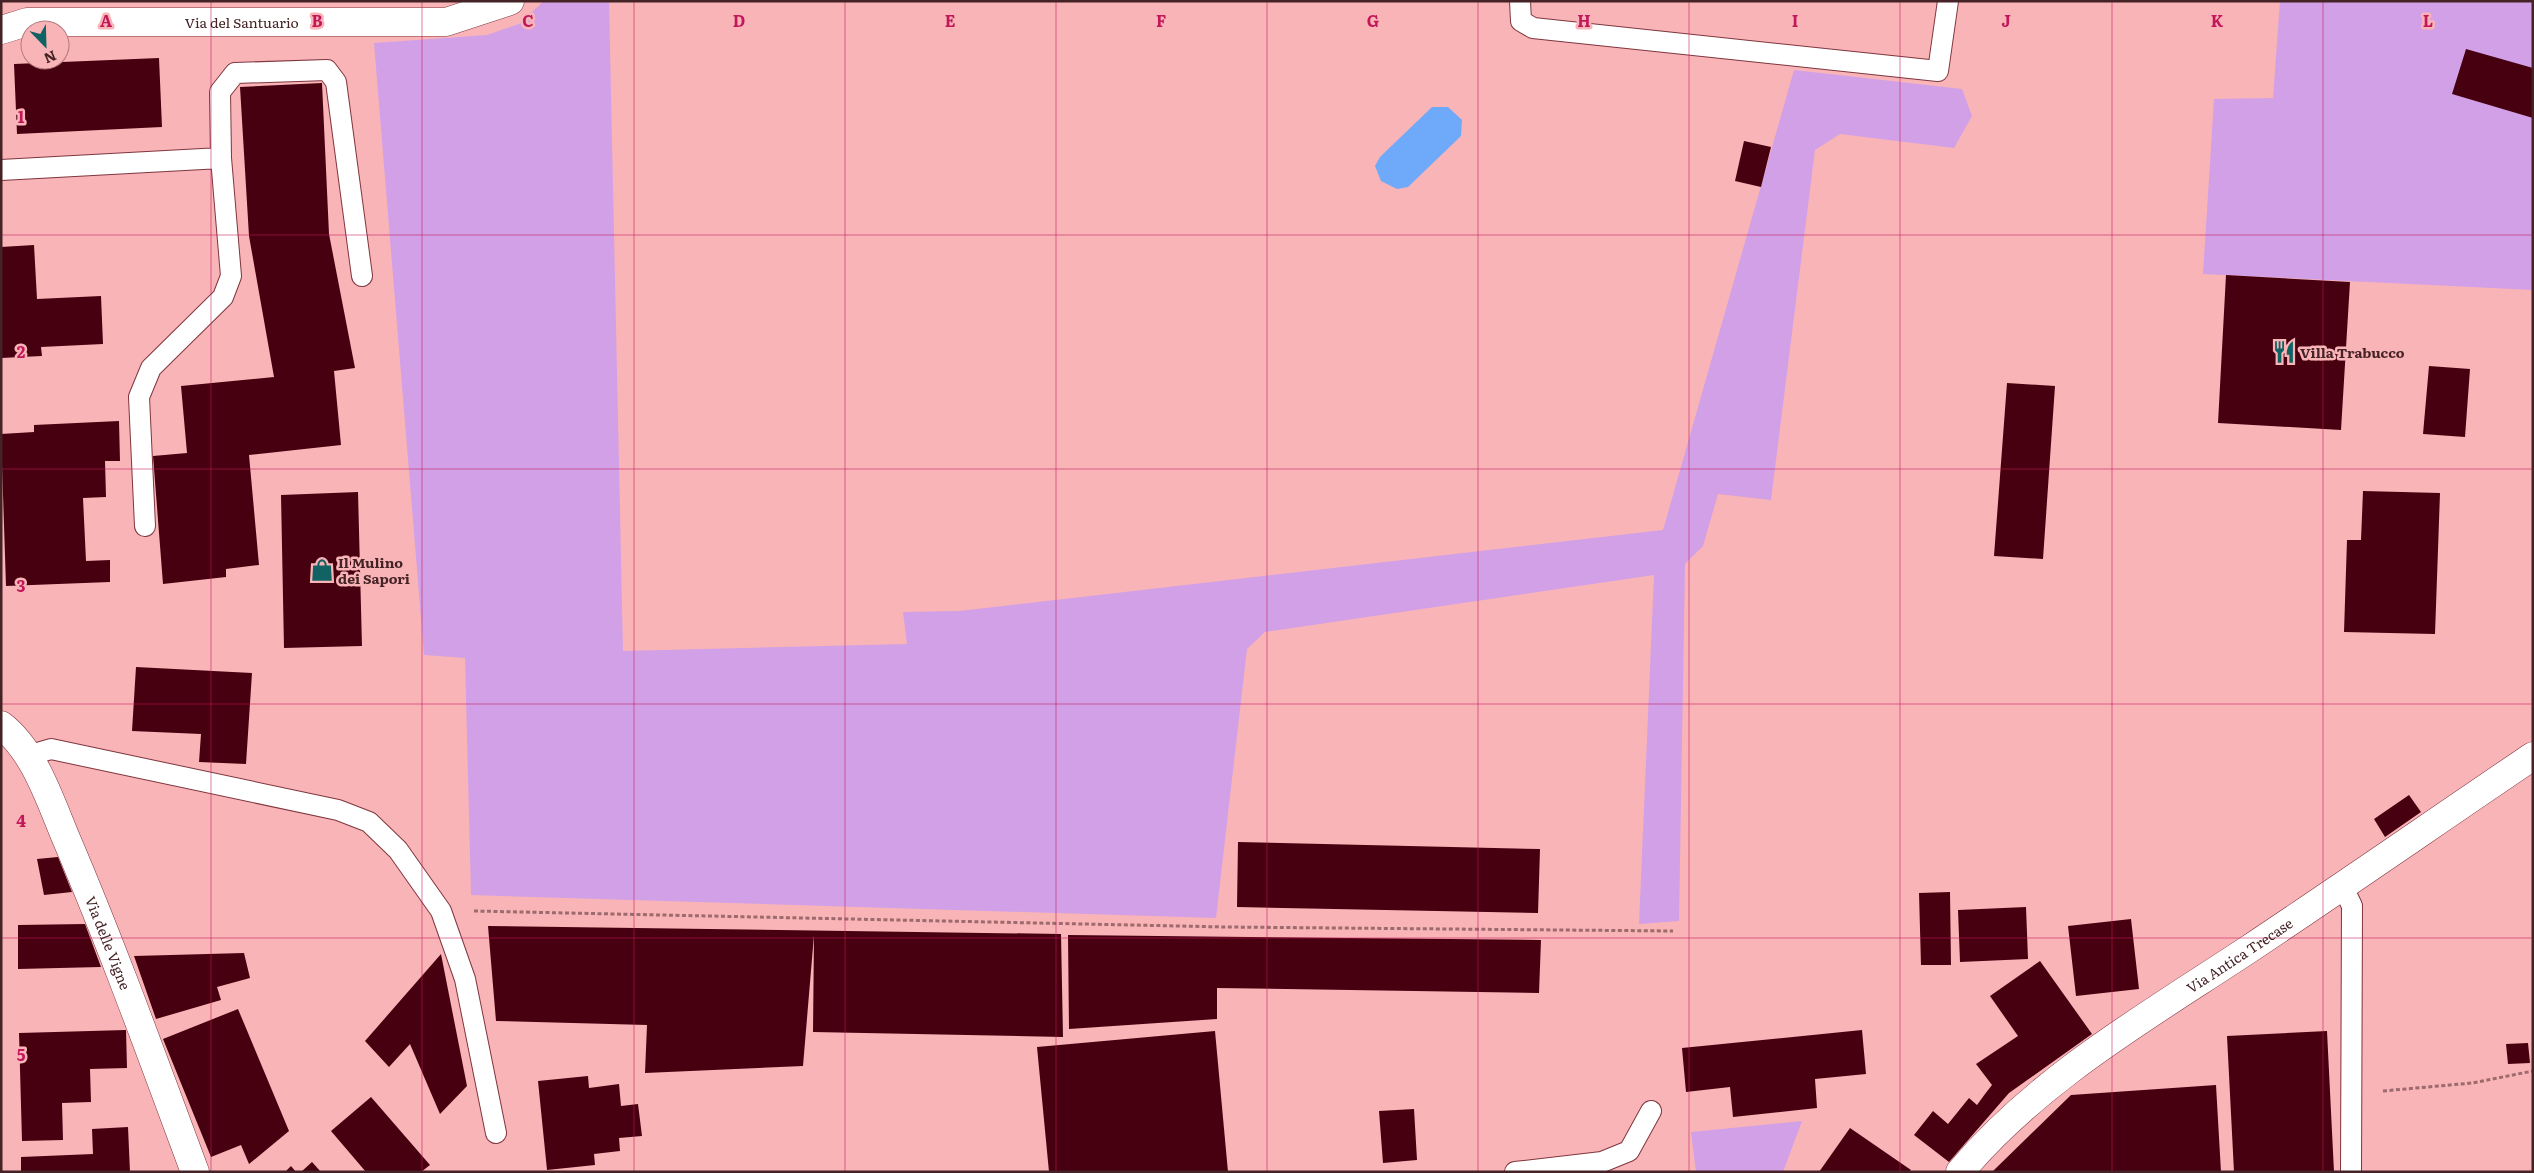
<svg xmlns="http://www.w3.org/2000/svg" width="2534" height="1173" font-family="Literata,serif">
<rect width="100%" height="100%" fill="#f9b4b7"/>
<!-- green -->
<path fill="#d2a0e7" d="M544 1H609L623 651 907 644 903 612 959 611 1663 530 1794 70 1962 89 1972 116 1954 148 1840 134 1815 150 1771 500 1718 494 1703 546 1685 564 1679 921 1639 924 1654 575 1265 632 1247 649 1216 918 471 895 465 658 424 655 374 43 487 35 519 24Z
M2280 1H2533V290L2203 274 2214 99 2273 98Z
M1802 1121 1783 1172H1696L1691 1132Z"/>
<!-- water -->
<path fill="#6eaaf9" d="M1432 107H1448L1462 120 1461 136 1408 187 1397 189 1381 181 1375 166 1380 157Z"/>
<!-- building -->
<path fill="#470010" d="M2466 49 2533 68V118L2452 94Z
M159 58 162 127 17 134 14 64Z
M322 83 329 234 355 368 334 371 341 445 249 455 259 565 226 569V577L163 584 153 456 187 453 181 386 274 377 249 236 240 87Z
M1744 141 1771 147 1761 187 1735 181Z
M34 245 37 299 101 296 103 344 41 347 42 356 1 358V247Z
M2226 275 2350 282 2341 430 2218 423Z
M2429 366 2470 369 2465 437 2423 434Z
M2007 383 2055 386 2043 559 1994 556Z
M119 421 120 461H105L106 497 83 498 86 561 110 560V582L6 586 1 434 34 432V425Z
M2363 491 2440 493 2435 634 2344 632 2347 540H2361Z
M358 492 362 646 284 648 281 495Z
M136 667 252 673 246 764 199 762 201 734 132 731Z
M2409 795 2421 812 2385 837 2374 819Z
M1238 842 1540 849 1538 913 1237 907Z
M58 857 72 892 44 895 37 859Z
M1950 892 1951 965H1921L1919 893Z
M2026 907 2028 959 1960 962 1958 910Z
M2131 919 2139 989 2076 996 2068 926Z
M85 924 101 967 18 969V925Z
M488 926 1061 934 1063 1037 813 1032 814 935 803 1066 645 1073 647 1025 496 1021Z
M1068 935 1541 940 1539 993 1217 988V1019L1069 1029Z
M244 953 250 978 217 987 221 1000 156 1019 134 956Z
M441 954 467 1086 440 1114 410 1044 389 1067 365 1041Z
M2040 961 2092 1034 2009 1093 1949 1162 1914 1135 1933 1111 1948 1124 1969 1098 1977 1105 1985 1094 1992 1085 1976 1064 2018 1036 1990 996Z
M238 1009 289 1131 249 1164 241 1145 211 1157 163 1039Z
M126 1030 127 1068 90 1069 91 1102 62 1103 63 1140 22 1141 19 1033Z
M1862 1030 1866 1074 1815 1079 1817 1108 1733 1117 1730 1087 1686 1092 1682 1048Z
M1215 1031 1228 1172H1049L1037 1047Z
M2327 1031 2334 1172H2234L2227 1036Z
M2528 1043 2530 1063 2508 1064 2506 1044Z
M588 1076 589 1088 619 1084 621 1106 638 1104 642 1136 619 1138 620 1151 594 1154 595 1165 547 1170 538 1081Z
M2216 1085 2221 1172H1992L2071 1095Z
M371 1097 430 1165 421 1172H366L331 1131Z
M1414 1109 1417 1160 1383 1163 1379 1111Z
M128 1127 130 1172H21V1157L93 1154 92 1129Z
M1850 1128 1911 1170 1909 1172H1819Z
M312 1162 321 1172H301Z
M291 1166 296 1172H285Z"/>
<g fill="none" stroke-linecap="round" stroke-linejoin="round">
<defs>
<path id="service" d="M1520 1 1521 21 1533 28 1938 71 1948 1
M221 158 220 92 235 73 327 70 336 82 362 276
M1 170 221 158 231 276 223 297 151 368 139 397 145 526
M27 756 51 749 338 810 369 822 398 850 441 911 465 979 496 1133
M2343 887 2352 906 2351 1172
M1515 1172 1602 1162 1629 1151 1651 1111"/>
<g id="minor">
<path id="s1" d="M1 725C36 752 51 804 68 843 114 951 154 1062 195 1172"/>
<path id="s2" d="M1960 1172C2038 1079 2146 1017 2246 951 2342 887 2437 821 2533 756"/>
</g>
<g id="tertiary">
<path id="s3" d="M1 30 27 22H446L510 1"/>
</g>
</defs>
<!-- service casing -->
<use href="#service" stroke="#7f363e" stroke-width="22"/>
<!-- minor casing -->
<use href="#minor" stroke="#7f363e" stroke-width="29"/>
<!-- tertiary casing -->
<use href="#tertiary" stroke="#7f363e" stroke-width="29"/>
<!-- path -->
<path stroke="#9d6a6d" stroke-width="3" stroke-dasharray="4 2.5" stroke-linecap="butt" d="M474 911 1225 927 1673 931
M2383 1091 2472 1083 2533 1071"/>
<!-- service -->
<use href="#service" stroke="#fff" stroke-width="20"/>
<!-- minor -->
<use href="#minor" stroke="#fff" stroke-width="28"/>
<!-- tertiary -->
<use href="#tertiary" stroke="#fff" stroke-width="28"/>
</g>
<!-- grid -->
<path fill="none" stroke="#c2185b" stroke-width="1" stroke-opacity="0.55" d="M211 1V1172M422 1V1172M634 1V1172M845 1V1172M1056 1V1172M1267 1V1172M1478 1V1172M1689 1V1172M1900 1V1172M2112 1V1172M2323 1V1172M1 235H2533M1 469H2533M1 704H2533M1 938H2533"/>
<!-- icons -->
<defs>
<symbol id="restaurant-bare" viewBox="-9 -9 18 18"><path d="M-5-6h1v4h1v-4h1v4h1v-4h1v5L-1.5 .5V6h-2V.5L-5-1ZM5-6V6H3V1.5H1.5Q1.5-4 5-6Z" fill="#116262" stroke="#f9b4b7" stroke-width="2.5" paint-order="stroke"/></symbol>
<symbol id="shop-bare" viewBox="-9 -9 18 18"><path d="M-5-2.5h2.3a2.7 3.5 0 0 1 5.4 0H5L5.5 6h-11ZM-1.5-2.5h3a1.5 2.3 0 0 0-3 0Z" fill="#116262" stroke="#f9b4b7" stroke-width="2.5" paint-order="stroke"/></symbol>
</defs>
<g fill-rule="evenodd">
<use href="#restaurant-bare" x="2268" y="336" width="32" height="32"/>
<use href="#shop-bare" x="306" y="554" width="32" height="32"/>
</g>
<g text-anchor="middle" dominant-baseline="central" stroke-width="5" stroke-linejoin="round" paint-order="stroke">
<!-- street labels -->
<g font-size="14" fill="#442225" stroke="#f9b4b7">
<text stroke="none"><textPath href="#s3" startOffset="242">Via del Santuario</textPath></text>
<text stroke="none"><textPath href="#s1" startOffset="245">Via delle Vigne</textPath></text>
<text stroke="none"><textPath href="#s2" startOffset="355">Via Antica Trecase</textPath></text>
</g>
<!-- poi labels -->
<g font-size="14" font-weight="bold" fill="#442225" stroke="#f9b4b7" text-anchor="start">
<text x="2300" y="352">Villa Trabucco</text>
<text x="338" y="562">Il Mulino<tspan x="338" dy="16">dei Sapori</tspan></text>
</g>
</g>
<g font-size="16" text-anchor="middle" font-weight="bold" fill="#c2185b" stroke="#f9b4b7" stroke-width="5" stroke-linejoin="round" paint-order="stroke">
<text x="106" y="27">A</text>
<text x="317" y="27">B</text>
<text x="528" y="27">C</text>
<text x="739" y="27">D</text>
<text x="950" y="27">E</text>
<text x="1161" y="27">F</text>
<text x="1373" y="27">G</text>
<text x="1584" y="27">H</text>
<text x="1795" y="27">I</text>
<text x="2006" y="27">J</text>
<text x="2217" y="27">K</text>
<text x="2428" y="27">L</text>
<text x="21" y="123">1</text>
<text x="21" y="358">2</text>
<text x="21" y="592">3</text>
<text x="21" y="827">4</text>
<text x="21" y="1061">5</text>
</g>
<!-- border -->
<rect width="2534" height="1173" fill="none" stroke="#442225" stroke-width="5"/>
<!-- north arrow -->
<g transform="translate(45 45) rotate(157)"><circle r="24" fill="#f9b4b7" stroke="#b17a7d"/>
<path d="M0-4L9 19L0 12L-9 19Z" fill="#116262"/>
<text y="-8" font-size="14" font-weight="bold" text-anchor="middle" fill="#442225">N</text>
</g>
</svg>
